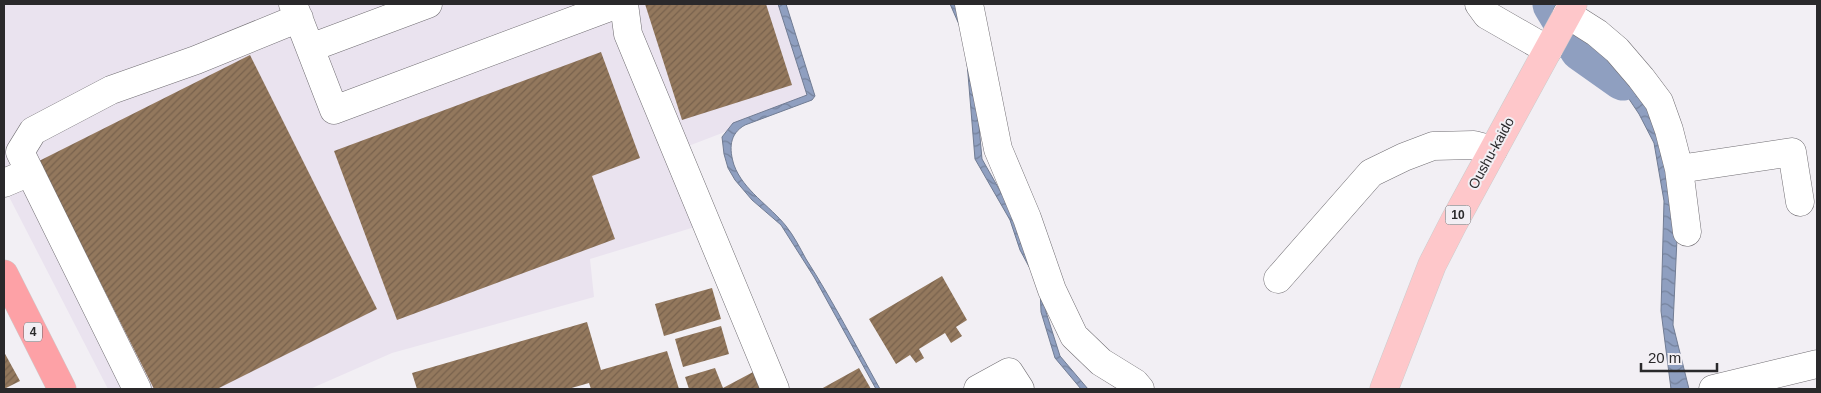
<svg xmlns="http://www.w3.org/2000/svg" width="1821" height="393" font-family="Arial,sans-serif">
<defs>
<pattern id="water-waves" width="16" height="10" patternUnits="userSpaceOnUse" patternTransform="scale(1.25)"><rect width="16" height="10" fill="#8f9fc0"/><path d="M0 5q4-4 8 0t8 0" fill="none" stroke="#75829c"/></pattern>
<pattern id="building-hatch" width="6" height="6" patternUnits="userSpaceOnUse" patternTransform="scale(1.25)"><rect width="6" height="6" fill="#93785d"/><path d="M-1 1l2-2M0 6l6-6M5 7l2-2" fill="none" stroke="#78624d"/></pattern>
</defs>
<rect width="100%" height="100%" fill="#f2eff4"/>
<!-- built -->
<path fill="#eae3ef" d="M4 4H780L811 99 670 153 698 226 590 259 594 297 392 353 310 389H108L4 187Z"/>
<!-- water -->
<path fill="url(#water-waves)" stroke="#717c93" d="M778 4H786L815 96 812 100 745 125C729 134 729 149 734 165 743 190 770 206 786 226 794 236 800 248 806 259 833 301 856 346 880 389H876L814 277 781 225 752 200 735 180 728 168 724 154 722 137 733 123 807 95Z
M950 4H957L971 38 982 159 1016 219 1045 287 1046 312 1060 356 1088 389H1081L1055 358 1041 312 1040 287 1020 250 1010 220 975 159 965 38Z
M1580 34 1646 95 1678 217 1673 325 1689 389H1671L1661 311 1664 201 1654 143 1639 114 1617 81 1573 47Z"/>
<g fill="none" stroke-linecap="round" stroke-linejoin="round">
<!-- river -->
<path stroke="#8f9fc0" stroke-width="45" d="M1555 4 1582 49 1623 78"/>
</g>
<!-- building -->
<path fill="url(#building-hatch)" d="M645 4H766L792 85 682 120Z
M601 52 640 158 592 176 615 239 397 320 334 151Z
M250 55 377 309 217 389H154L39 161Z
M942 276 967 320 956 327 962 336 951 343 945 333 919 349 924 358 916 363 910 355 896 364 869 319Z
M712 288 721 319 664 336 655 304Z
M587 322 601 370 667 351 679 389H591L589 383 568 389H417L412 373Z
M721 326 729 354 683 367 675 339Z
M4 352 20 381 4 389Z
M715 368 723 388 755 371 764 389H689L685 377Z
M859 368 871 389H821Z"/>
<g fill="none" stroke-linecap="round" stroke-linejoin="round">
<defs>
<path id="minor" d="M293 4 334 110 618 4
M624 4 628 34 775 389
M969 4 998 149 1027 218 1052 290 1074 336 1101 362 1135 383 1140 389
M1479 4 1487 15 1548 50
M1567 14 1597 33 1617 50 1641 78 1659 102 1669 130 1679 169 1687 232
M310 48 428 4
M1679 169 1792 152 1800 202
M4 183 30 172
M1278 279 1371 173 1404 157 1433 146 1474 145 1493 150
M137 389 20 152 33 131 111 90 196 60 299 18
M978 389 1009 372 1020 389
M1713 389 1817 364"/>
<path id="major" d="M1384 389 1432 265 1454 222 1573 4"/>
<path id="highway" d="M4 274 62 389"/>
</defs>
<!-- minor casing -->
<use href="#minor" stroke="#716e73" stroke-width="29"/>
<!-- major casing -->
<use href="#major" stroke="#ccc" stroke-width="29"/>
<!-- highway casing -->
<use href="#highway" stroke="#ccc" stroke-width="29"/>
<!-- minor -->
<use href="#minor" stroke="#fff" stroke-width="28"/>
<!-- major -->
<use href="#major" stroke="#fec7ca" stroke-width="28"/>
<!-- highway -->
<use href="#highway" stroke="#fda1a6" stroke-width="28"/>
</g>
<g text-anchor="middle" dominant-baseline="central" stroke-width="4" stroke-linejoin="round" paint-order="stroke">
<!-- shield labels -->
<g fill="#f2eff4" stroke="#666467" stroke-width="1">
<rect x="1445.5" y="205.5" width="25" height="19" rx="4"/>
<rect x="24" y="322.5" width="18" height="19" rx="4"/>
</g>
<g font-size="12" font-weight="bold" fill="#2a292b">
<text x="1458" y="215">10</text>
<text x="33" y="332">4</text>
</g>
<!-- street labels -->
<g font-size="14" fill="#2a292b" stroke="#f2eff4">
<text transform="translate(1491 153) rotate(-61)">Oushu-kaido</text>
</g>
</g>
<!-- border -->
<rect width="1821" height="393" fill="none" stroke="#2a292b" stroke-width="10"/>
<!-- scale -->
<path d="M1641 363v8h76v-8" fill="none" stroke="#2a292b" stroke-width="2.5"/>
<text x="1648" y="363" font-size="15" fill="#2a292b" stroke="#f2eff4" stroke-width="4" paint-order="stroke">20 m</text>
</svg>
